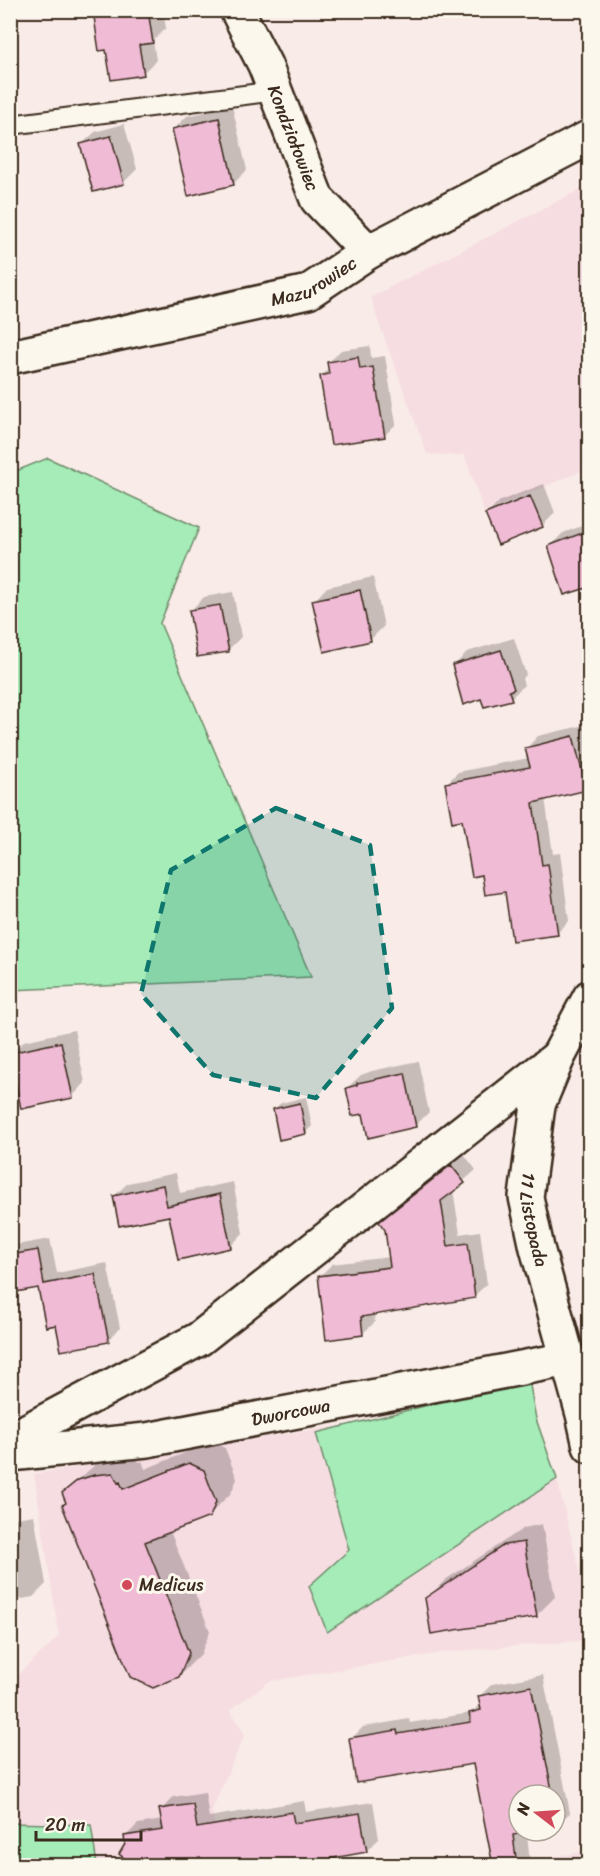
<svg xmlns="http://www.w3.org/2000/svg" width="600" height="1876" font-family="Sriracha,sans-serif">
<rect width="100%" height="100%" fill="#f9ebe7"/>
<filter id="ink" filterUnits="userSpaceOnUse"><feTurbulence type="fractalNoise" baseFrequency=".0167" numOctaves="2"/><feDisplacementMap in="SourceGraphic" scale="12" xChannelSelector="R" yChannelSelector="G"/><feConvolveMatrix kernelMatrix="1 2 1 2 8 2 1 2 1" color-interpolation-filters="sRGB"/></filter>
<g filter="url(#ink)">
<!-- built -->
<path fill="#f6dde2" d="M589 185V468L484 512 464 454 458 456 427 454 378 321 371 297Z
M494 1401 550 1484 557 1479 589 1610V1640L447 1652 270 1681 230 1710 245 1734 212 1810 223 1865H97L90 1825 11 1823V1681L59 1636 34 1474Z
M589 1851V1865H504Z"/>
<!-- green -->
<path fill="#a5ecb8" stroke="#708b6b" stroke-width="1.5" d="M48 458 199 528 160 623 311 977 11 990V473Z
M529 1380 536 1419 557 1479 327 1632 309 1586 349 1550 316 1433Z
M11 1823 91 1825 97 1865H11Z"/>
<!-- shadow -->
<path fill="#0003" d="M95 10H163L166 28 153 41 156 60 143 73 107 48Z
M232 106 247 170 234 183 174 129 187 116Z
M124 124 137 169 123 183 81 145 95 132Z
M370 346 371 358 385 356 396 424 384 436 321 376 330 368 329 362 341 350Z
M544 484 555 513 542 526 487 514 500 501Z
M590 523V585L549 547 563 533Z
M373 577 384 626 371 639 325 650 314 601 327 587Z
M233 592 241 637 228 650 191 610 204 597Z
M514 638 526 675 522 679 524 685 511 698H483L454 666 467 652Z
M585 725 590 743V785L586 788 545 798 553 854 560 853 569 921 557 933 484 873 464 818 447 783 458 772 529 758 527 748 538 736Z
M74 1030 85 1083 72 1097 11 1054 24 1041Z
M418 1061 429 1112 416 1125 364 1112 347 1088 361 1075 372 1071Z
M306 1097 312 1126 305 1133 274 1109 281 1103Z
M464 1154 476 1170 453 1190 460 1234 480 1231 487 1284 474 1296 374 1314 375 1322 362 1334 319 1277 332 1264 390 1257 387 1229 381 1222 393 1209Z
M176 1173 180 1193 233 1182 243 1233 230 1247 170 1214 114 1196 128 1183Z
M50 1239 57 1273 107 1263 120 1328 108 1340 57 1323 39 1286 10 1291V1246Z
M212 1442 225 1448 237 1479 231 1493 209 1515 170 1531 210 1631 201 1654 179 1676 64 1505 67 1502 64 1493 101 1459 135 1452 139 1462 142 1461 145 1469Z
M34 1515 46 1584 33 1597 10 1601V1519Z
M542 1524 555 1597 536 1616 427 1599 445 1580 524 1528Z
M543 1675 570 1813 555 1826V1795H519V1831H527L530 1866H494L474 1763 351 1739 363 1727 409 1719 410 1723 471 1713 481 1703 480 1696 492 1684Z
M205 1792 209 1817 304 1801 306 1812 373 1802 379 1839 366 1851 280 1866H130L126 1836 138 1824 162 1820 161 1810 173 1797Z"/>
<!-- building -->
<path fill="#f0bbd5" stroke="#3b2a1e" stroke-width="1.5" d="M93 10H148L153 43 139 45 144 75 111 80 106 50 99 51Z
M219 118 234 185 188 196 172 129Z
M111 136 124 184 93 192 80 144Z
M358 357 360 369 373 367 385 437 331 445 320 376 329 374 327 362Z
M530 496 543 527 498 545 485 514Z
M590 530V587L564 595 548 546Z
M360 590 371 641 324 652 312 600Z
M220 605 229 652 197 657 189 610Z
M501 650 514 689 509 691 512 700 484 707 481 699 463 705 452 665Z
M573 736 587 790 533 803 542 865 548 864 558 935 512 941 505 892 485 895 482 875 472 877 462 820 452 822 445 783 530 767 525 748Z
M61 1042 73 1098 21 1109 10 1053Z
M405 1073 416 1127 368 1138 363 1114 352 1116 346 1088 357 1085V1083Z
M300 1103 306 1134 279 1140 273 1109Z
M451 1165 465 1183 441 1201 448 1246 468 1243 475 1298 361 1317 363 1335 326 1340 318 1276 390 1267 385 1230 379 1222Z
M163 1185 167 1206 220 1194 231 1248 178 1260 169 1216 119 1226 113 1196Z
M38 1250 44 1284 95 1274 109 1342 61 1351 56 1325 46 1327 38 1288 10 1293V1255Z
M189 1463 204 1470 216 1502 210 1517 145 1542 189 1653 179 1677 153 1688 130 1677 62 1505 66 1503 62 1493 78 1480 94 1475 113 1473 118 1483 120 1482 123 1489Z
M524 1542 537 1617 431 1634 425 1598 504 1545Z
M531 1686 553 1795H519V1831H535L513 1835 517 1866H493L473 1764 356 1783 349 1738 397 1730 398 1734 471 1722 469 1713 481 1710 478 1696Z
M193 1804 197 1828 292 1812 294 1823 360 1813 367 1852 289 1866H134L119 1854 125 1844 124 1836 163 1830 159 1809Z"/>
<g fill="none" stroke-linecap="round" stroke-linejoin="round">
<defs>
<path id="lane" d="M10 125 276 91"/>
<g id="street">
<path id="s1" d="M237 10 265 65 317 199 368 252"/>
<path id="s2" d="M10 357 308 292 368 252 590 137"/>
<path d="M10 1440 199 1339 558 1057"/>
<path id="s3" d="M10 1454 147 1440 568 1359"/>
</g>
<g id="secondary">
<path id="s4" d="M590 997 558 1057 538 1105 526 1197 537 1248 583 1414 590 1446"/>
</g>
</defs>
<!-- lane casing -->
<use href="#lane" stroke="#3b2a1e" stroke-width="22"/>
<!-- street casing -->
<use href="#street" stroke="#3b2a1e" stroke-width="38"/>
<!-- secondary casing -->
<use href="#secondary" stroke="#3b2a1e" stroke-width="38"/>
<!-- lane -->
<use href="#lane" stroke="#fbf7ec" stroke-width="18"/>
<!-- street -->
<use href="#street" stroke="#fbf7ec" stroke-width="33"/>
<!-- secondary -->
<use href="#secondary" stroke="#fbf7ec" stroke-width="33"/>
</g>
</g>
<!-- marked area -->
<path fill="#0f766e" fill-opacity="0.2" stroke="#0f766e" stroke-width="4.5" stroke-dasharray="12 8" stroke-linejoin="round" d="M276 808 370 845 392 1008 316 1098 213 1075 141 994 171 870Z"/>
<!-- markers -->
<circle fill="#d1495b" stroke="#fbf7ec" stroke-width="2" cx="127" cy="1585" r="6"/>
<g text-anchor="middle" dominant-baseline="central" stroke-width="6" stroke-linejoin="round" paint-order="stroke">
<!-- street labels -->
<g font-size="18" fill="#3b2a1e" stroke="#fbf7ec">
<text stroke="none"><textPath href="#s1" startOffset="140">Kondziołowiec</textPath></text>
<text stroke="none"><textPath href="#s2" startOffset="314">Mazurowiec</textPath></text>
<text stroke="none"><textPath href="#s4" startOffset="236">11 Listopada</textPath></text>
<text stroke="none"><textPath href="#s3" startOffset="284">Dworcowa</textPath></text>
</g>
<!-- poi labels -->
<g font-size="18" fill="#3b2a1e" stroke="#fbf7ec" text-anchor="start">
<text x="139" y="1585">Medicus</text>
</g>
</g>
<!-- margin -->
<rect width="600" height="1876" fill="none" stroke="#fbf7ec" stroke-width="36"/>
<rect x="18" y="18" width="564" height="1840" fill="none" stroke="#3b2a1e" stroke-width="2" filter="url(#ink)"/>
<!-- north arrow -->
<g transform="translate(537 1813) rotate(287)"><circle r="28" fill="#fbf7ec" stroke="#aea59a" stroke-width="1.5"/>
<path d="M0-4.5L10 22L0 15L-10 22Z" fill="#d1495b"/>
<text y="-9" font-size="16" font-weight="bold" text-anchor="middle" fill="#3b2a1e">N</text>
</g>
<!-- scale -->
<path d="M36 1831v9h105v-9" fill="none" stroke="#3b2a1e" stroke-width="3"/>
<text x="45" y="1831" font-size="18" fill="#3b2a1e" stroke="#fbf7ec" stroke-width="4.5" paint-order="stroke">20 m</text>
</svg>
